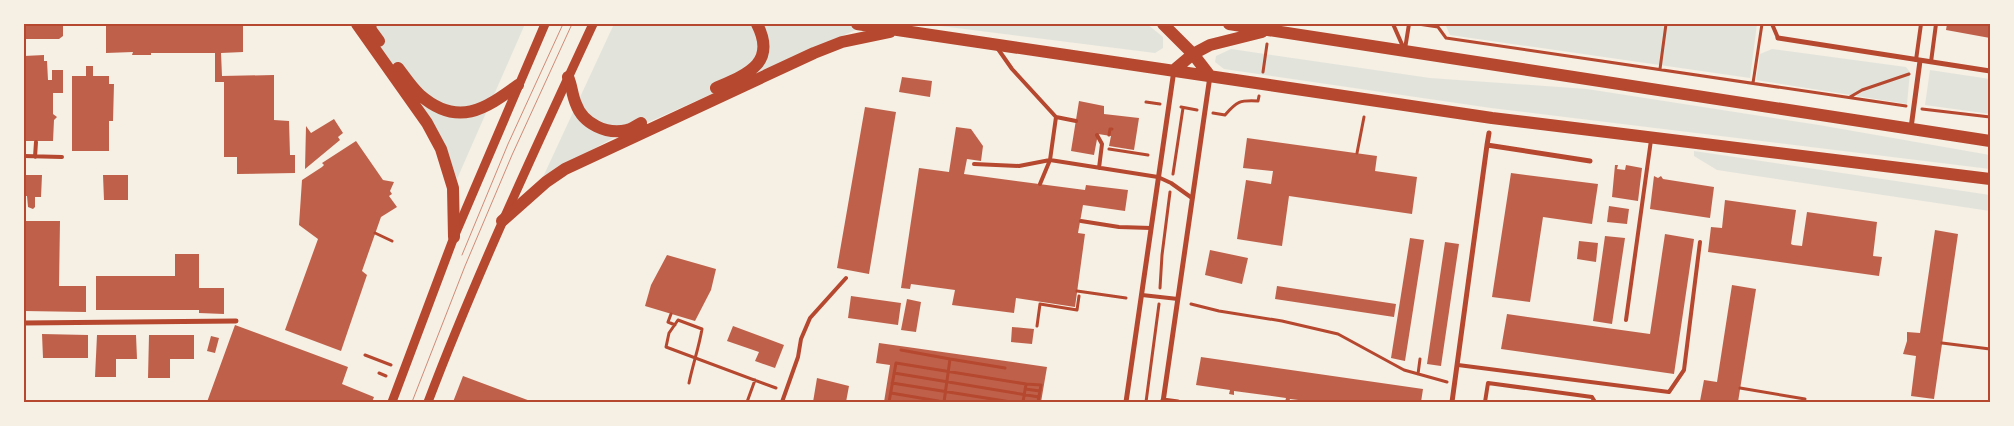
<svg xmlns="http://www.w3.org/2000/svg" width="2014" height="426" font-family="Helvetica,sans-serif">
<rect width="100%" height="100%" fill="#f6efe4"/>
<!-- green -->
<path fill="#e2e4dc" d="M363 24H525L457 179 445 145Z
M614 24H869L615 137 543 177Z
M925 24H1147L1163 37V48L1155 53Z
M1435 24H1757L1750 78 1450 35 1446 26Z
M1231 49 1430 78 1587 89 1819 125 1990 155V169L1491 108 1224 69 1215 62 1216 56Z
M1772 49 1906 67 1910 72 1907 104 1756 80 1760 54Z
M1930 70 1990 79V114L1925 105Z
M1694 151 1990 195V211L1717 170 1694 156Z"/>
<!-- building -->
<path fill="#bf614a" d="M26 24H63V36L59 39H26Z
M106 24H243V52L221 53 222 76 274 75V120L289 121 290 155H295V173L237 174V157H224V82H215V53H151V55H132L133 52 106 53Z
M1947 24H1990V38L1946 30Z
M44 55V61H47L48 80H52V70H63V93H53V114L57 117 54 120 53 141H24V56Z
M86 66H93V76H109V84H114L113 121H109V151H72V76H86Z
M902 77 932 81 930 97 899 92Z
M1079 101 1104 106V114L1139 118 1134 150 1109 146 1111 136 1098 134 1094 155 1071 151Z
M865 107 896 112 869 274 837 268Z
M334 119 343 133 338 137 340 140 305 169 306 126 311 133Z
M956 127 971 129 983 146 981 161 967 159 964 174 1085 190 1086 185 1128 190 1125 211 1083 205 1078 233 1085 234 1075 307 1016 298 1014 313 952 305 955 290 911 284 910 289 901 288 919 168 949 172Z
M1247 138 1377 156 1375 171 1417 177 1412 214 1289 196 1282 246 1237 239 1246 180 1271 184 1273 171 1243 168Z
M356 141 383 180 394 182 390 191 392 194 389 196 397 207 381 217 362 271 367 275 341 351 285 330 318 239 299 225 302 180 322 167 324 165 322 163Z
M1615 165H1618L1617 169 1625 170 1626 165 1642 168 1638 201 1612 197Z
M1511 173 1598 184 1592 224 1543 217 1530 302 1492 297Z
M24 175H42L41 197H35V207L33 209 28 207 27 196H24Z
M103 175H128V200H104Z
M1654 176 1658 178 1661 176 1663 179 1714 187 1710 218 1650 209Z
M1725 200 1796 210 1791 244 1793 245 1802 246 1807 212 1877 222 1873 256 1882 257 1879 276 1708 252 1711 227 1722 228Z
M1609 206 1629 209 1627 224 1607 222Z
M24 221H60L59 286H86V312L24 311Z
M1935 230 1958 234 1934 399 1911 396 1916 356 1903 354 1907 341V332L1920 333Z
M1665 234 1694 239 1674 374 1501 349 1507 314 1650 334Z
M1605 236 1625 238 1612 324 1593 321Z
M1410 238 1424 240 1405 361 1391 358Z
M1579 241 1598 243 1596 262 1577 259Z
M1445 242 1459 244 1441 366 1427 364Z
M1210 250 1248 258 1242 284 1205 275Z
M175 254H199V288H224V314L199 313V310H96V276H175Z
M667 255 716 269 711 290 695 321 645 306 651 285Z
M1732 285 1756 289 1738 402 1700 401 1704 380 1717 382Z
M1277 286 1396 304 1394 317 1275 299Z
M851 296 901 303 898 325 848 318Z
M907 299 921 302 916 332 901 330Z
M235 325 348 367 342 384 374 397 372 402H207Z
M733 326 784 345 775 368 755 361 759 352 727 341Z
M1012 327 1034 329 1032 344 1011 342Z
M42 334 88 335V358H43Z
M97 335H136L137 359H116V377H95Z
M149 335H194V359H170V378H148Z
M211 336 219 338 215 353 207 351Z
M879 343 1047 367 1041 402H884L890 365 876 363Z
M1201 357 1423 389 1421 402H1315L1290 399 1289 402H1285L1286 398 1234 391V395L1229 394 1230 390 1196 385Z
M463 376 533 402H453Z
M817 378 849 386 846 402H813Z"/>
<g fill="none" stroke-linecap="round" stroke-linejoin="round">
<!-- path -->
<path stroke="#b5482f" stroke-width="3" d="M1418 24 1438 27 1446 38 1906 106
M1660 69 1666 24
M1263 72 1267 44
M1753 83 1762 24
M1850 97 1862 90 1909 74
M1146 102 1160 104
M1181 107 1197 110
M1922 109 1990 117
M1213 113 1225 115C1237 101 1240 100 1258 101L1259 96
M1109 135 1110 129H1112
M1109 149 1148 155
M1357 153 1364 117
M1173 174 1183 108
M375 233 392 241
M1160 288 1162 255 1170 192
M1077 291 1126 298
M1191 304 1219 311 1282 321 1338 334 1404 370 1447 382
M671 314 668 322 675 325
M1037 326 1040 304 1077 310 1079 296
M1942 343 1990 349
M365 355 391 365
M950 359 1005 368
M379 373 386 376
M894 373 1039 397
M1418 374 1420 359
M689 383C693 364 699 347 702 329L678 320 669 333 666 347 776 388
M892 383 1011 402
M1026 384 1041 385 1038 402
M1740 388 1805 399
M1025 389 1040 391
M891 393 944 402 950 359 901 350
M614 402H617
M747 402 755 380
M889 402 896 363 1026 384 1023 402
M1023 402H1029
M1146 402 1159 304"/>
<!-- service -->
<path stroke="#b5482f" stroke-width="4" d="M1393 24 1404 49
M1772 24 1778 38
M1405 49 1409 24
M1916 60 1921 24
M1931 62 1936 24
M1056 117 1076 121
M1097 135 1102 144 1099 168
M24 156 62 157
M35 157 36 142
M974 164 1019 166 1050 160 1056 117 1012 69 998 49
M1040 184 1050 160 1158 177 1171 183 1192 198
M1081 221 1119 227 1151 228
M1142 295 1178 299
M1626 320 1651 140
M1458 365 1669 392 1684 370 1700 242
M782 402 798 357 801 339 810 318 846 278
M1485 402 1488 383 1592 397 1595 402"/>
<!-- minor -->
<path stroke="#b5482f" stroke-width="5" d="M1778 38 1990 71
M1911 128 1920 61
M1487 145 1489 133
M24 323 236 321
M1163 400 1178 402
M1126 402 1174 70
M1163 402 1210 76
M1452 402 1487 145 1590 161"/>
<!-- tertiary -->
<path stroke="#b5482f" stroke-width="9" d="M392 402 454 237 545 24
M428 402C477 273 535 149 593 24"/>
<!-- primary -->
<path stroke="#b5482f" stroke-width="12" d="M357 24 427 123 441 149 453 188 454 237
M370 24 371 30 379 41
M857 24 1492 118 1990 179
M1163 24 1193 54 1210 76
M1229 24 1990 141
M398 68C405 77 412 88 420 95 458 128 485 109 518 85
M1174 70 1193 54 1210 45 1262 32
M568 77C572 86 572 95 576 104 583 124 607 135 627 130 632 129 637 125 641 123
M716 88C748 74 777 63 757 24
M502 221 546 182 565 169 814 53 842 42 890 32"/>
<!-- tram -->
<path stroke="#cf8b77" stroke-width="1" d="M462 255 508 144 563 24
M412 402 465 266 512 155 572 24"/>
</g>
<!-- border -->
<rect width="2014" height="426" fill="none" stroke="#f6efe4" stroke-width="50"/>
<rect x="25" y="25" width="1964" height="376" fill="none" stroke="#b5482f" stroke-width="2"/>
</svg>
